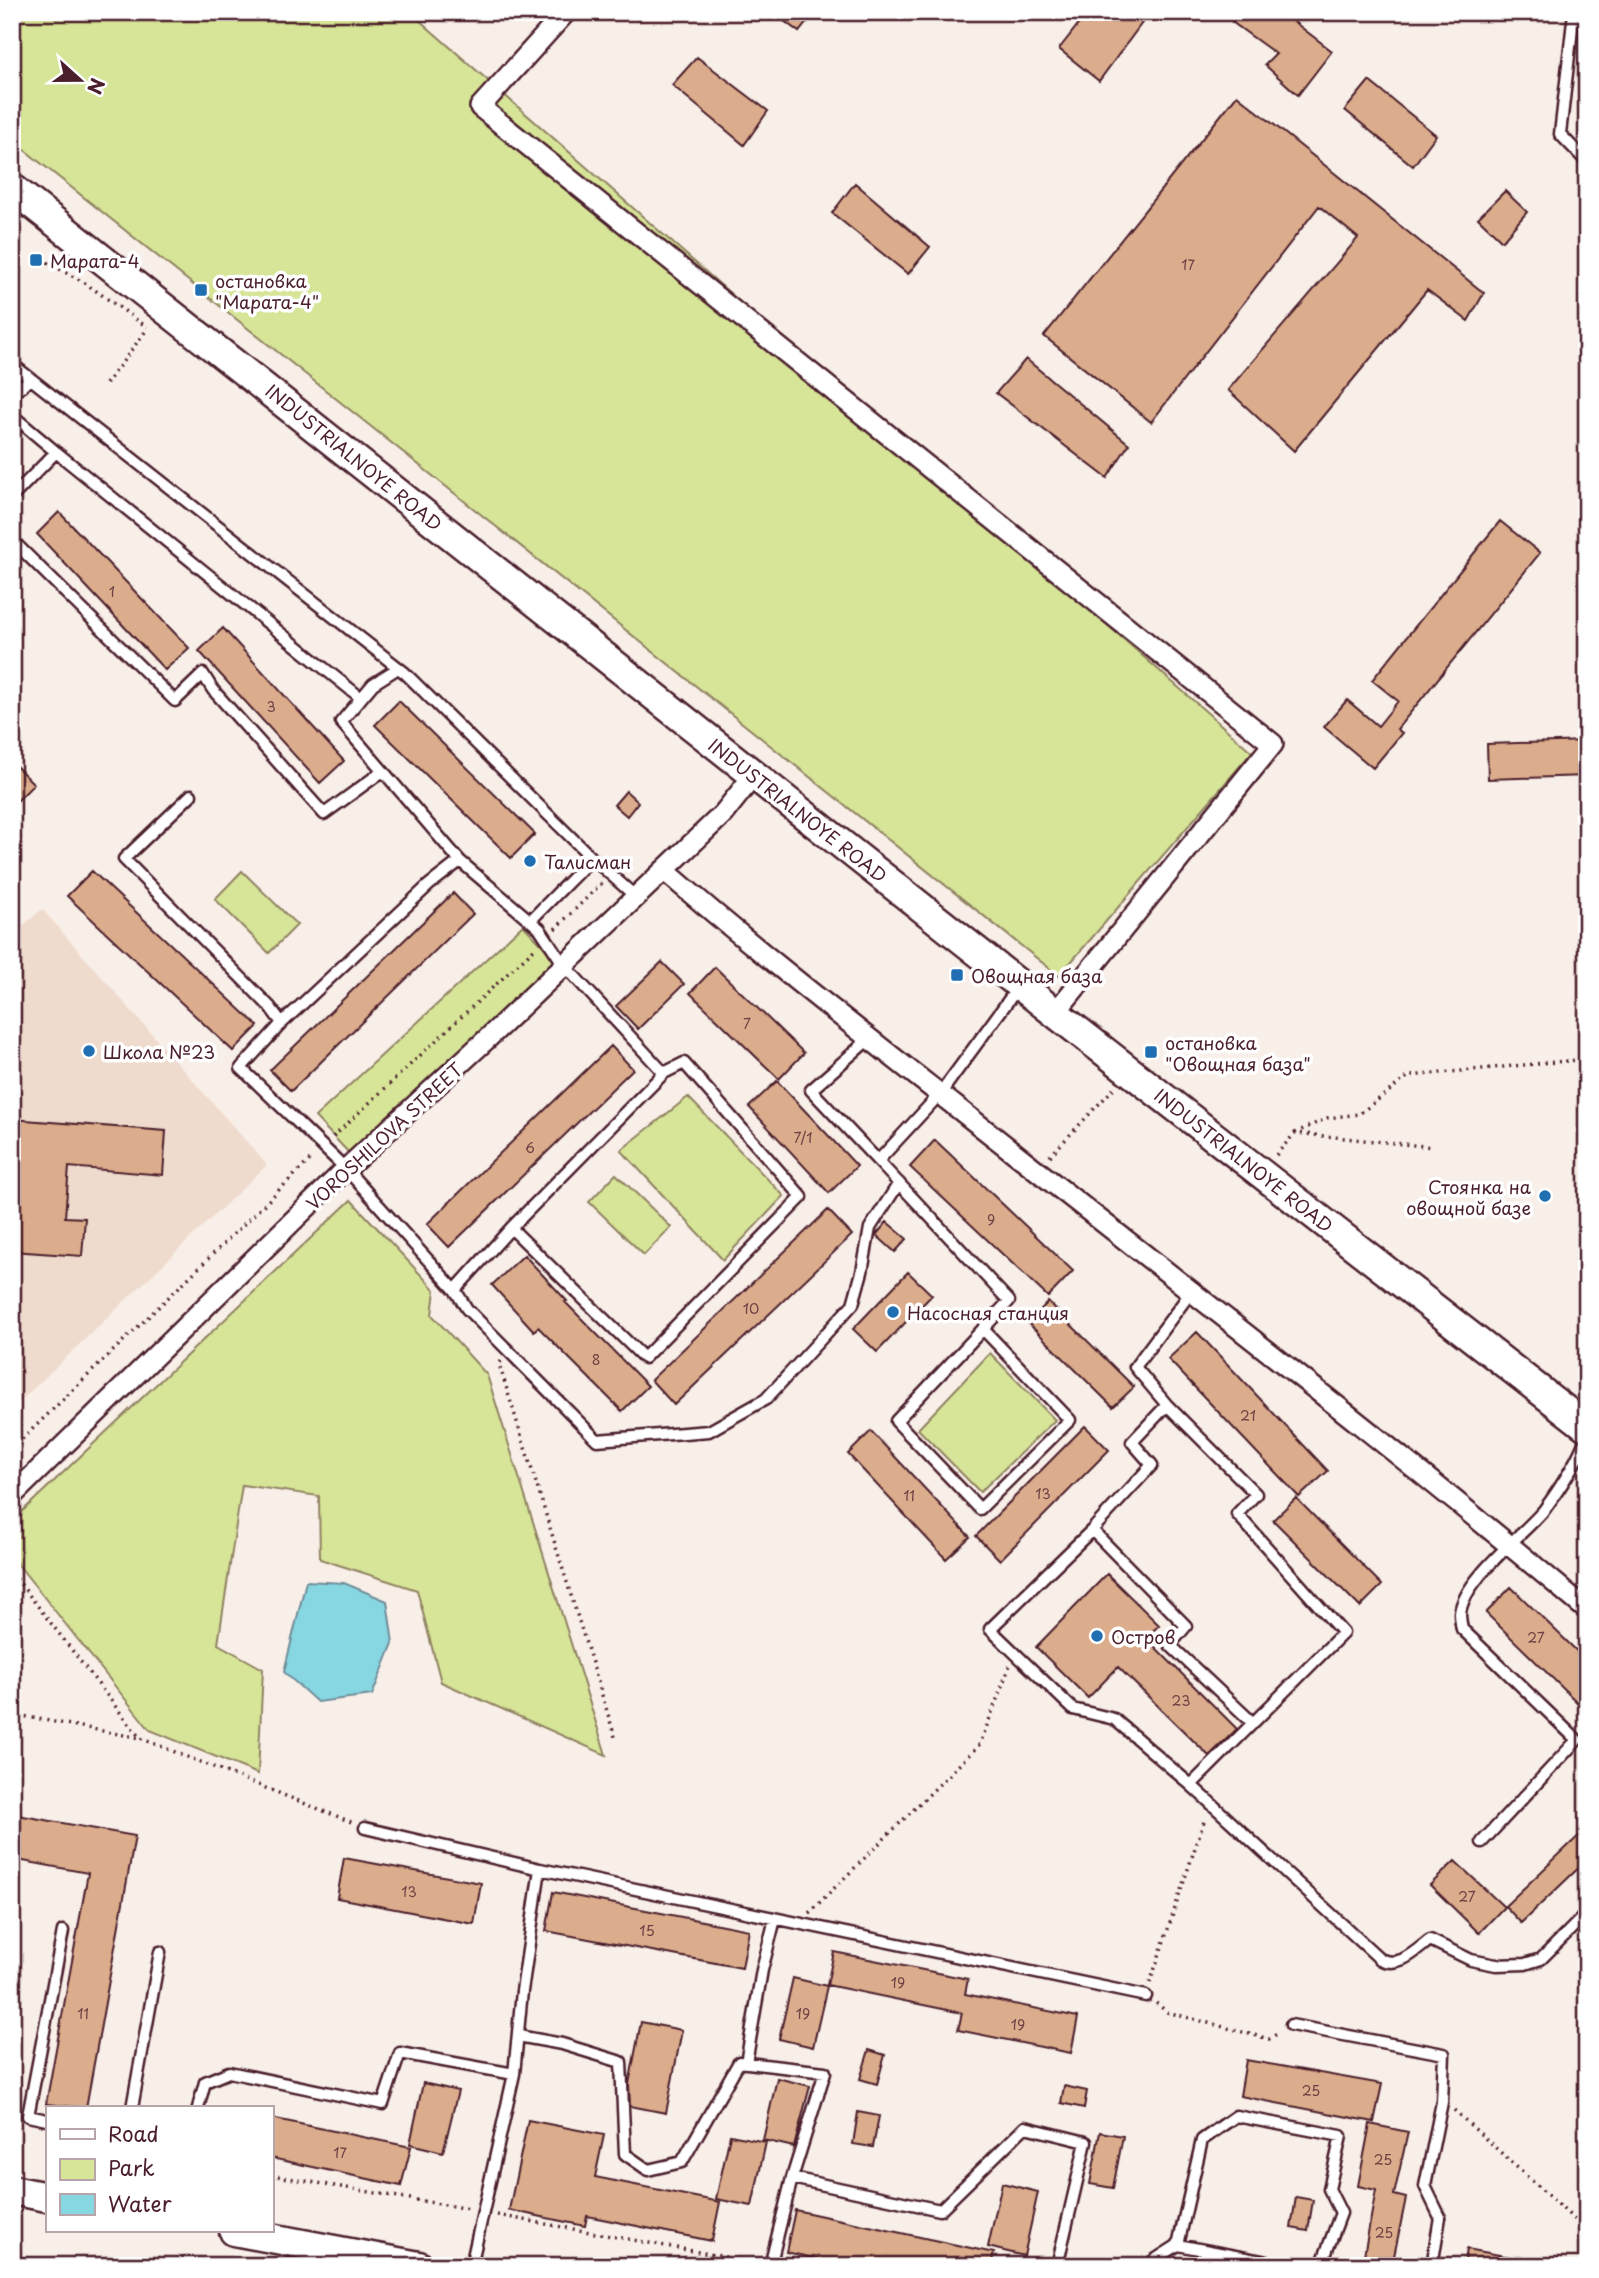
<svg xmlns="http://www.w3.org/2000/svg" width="1599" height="2278" font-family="'Playpen Sans',sans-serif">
<rect width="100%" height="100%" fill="#f8efe8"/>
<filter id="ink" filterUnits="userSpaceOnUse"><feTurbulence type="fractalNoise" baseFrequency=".0143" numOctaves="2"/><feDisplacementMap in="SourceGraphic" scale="14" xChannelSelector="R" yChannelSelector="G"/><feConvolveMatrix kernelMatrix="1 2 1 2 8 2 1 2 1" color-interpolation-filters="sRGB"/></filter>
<g filter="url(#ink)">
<!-- built -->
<path fill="#efdbcd" d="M42 909 267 1165 12 1409V936Z"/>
<!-- green -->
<path fill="#d7e598" stroke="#908262" stroke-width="2" d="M12 12H410L1252 752 1059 976 12 140Z
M242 871 297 925 269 953 215 899Z
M523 925 557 961 349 1153 315 1117Z
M688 1097 784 1196 723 1260 621 1150Z
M616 1174 671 1227 644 1255 589 1202Z
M351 1200 435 1290 432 1315 487 1375 606 1755 441 1682 417 1590 320 1559 319 1496 242 1485 218 1644 263 1669 258 1774 150 1730 12 1557V1521Z
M990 1353 1055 1420 980 1492 918 1429Z"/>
<!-- water -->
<path fill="#87d7e3" stroke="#6f8d99" stroke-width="2" d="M306 1581 344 1583 387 1601 393 1643 372 1695 317 1702 284 1672Z"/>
<!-- building -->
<path fill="#dbad8d" stroke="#4a1f2b" stroke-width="2" d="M772 12H815L799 32Z
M1088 12H1150L1099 81 1059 49Z
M1241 12H1281L1332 51 1298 95 1265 65 1276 54 1232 22Z
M697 57 768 111 744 145 672 85Z
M1369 81 1436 135 1413 166 1345 110Z
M1237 95 1484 293 1468 321 1427 290 1294 451 1228 390 1358 238 1319 206 1151 422 1044 336Z
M855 183 930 247 908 274 832 213Z
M1505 191 1527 212 1502 241 1478 218Z
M1026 359 1129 444 1107 478 996 393Z
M59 512 189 648 165 670 37 534Z
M1500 521 1540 553 1397 729 1402 733 1373 768 1324 727 1347 700 1378 726 1398 701 1372 680Z
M223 628 344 761 320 783 199 651Z
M399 701 535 834 511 858 375 725Z
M1587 741V776L1488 779 1487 744Z
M12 762 34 784 12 806Z
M626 791 638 802 627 816 614 805Z
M92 871 258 1026 233 1051 67 896Z
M453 893 473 914 291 1091 270 1070Z
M662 962 684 984 638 1029 616 1006Z
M715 967 804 1053 779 1079 690 993Z
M611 1046 633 1069 449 1247 427 1224Z
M777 1081 857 1166 829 1193 749 1107Z
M12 1119 166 1131 163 1175 69 1167 65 1217 85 1218 82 1256 12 1251Z
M935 1140 1073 1271 1048 1297 910 1167Z
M828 1210 852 1235 674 1405 651 1380Z
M887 1222 907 1239 895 1252 876 1235Z
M524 1255 567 1301 565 1302 648 1386 622 1411 538 1327 534 1331 492 1285Z
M908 1272 932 1295 877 1352 853 1329Z
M1048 1302 1134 1387 1113 1407 1028 1323Z
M1197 1332 1328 1471 1299 1497 1168 1359Z
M1085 1426 1109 1450 1000 1560 976 1536Z
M871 1431 970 1537 946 1559 848 1454Z
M1296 1498 1382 1585 1360 1607 1273 1520Z
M1107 1574 1159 1625 1146 1638 1237 1729 1209 1756 1118 1667 1088 1698 1036 1647Z
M1511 1587 1587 1661V1712L1486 1613Z
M12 1814 135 1836 86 2108 46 2104 88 1873 12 1859Z
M1587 1828V1860L1521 1923 1505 1906Z
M344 1858 481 1883 474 1924 337 1898Z
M1455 1861 1504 1907 1479 1933 1430 1885Z
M553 1892 749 1930 742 1968 546 1931Z
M834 1952 968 1979 965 1994 1078 2017 1071 2053 958 2030 962 2013 827 1985Z
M793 1978 827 1986 813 2047 779 2039Z
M641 2022 682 2030 666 2113 630 2106 629 2084Z
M869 2050 885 2055 877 2084 860 2079Z
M1246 2060 1382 2084 1374 2122 1240 2096Z
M777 2078 810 2086 794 2147 763 2140Z
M423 2083 458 2091 443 2152 410 2144Z
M1064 2086 1087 2091 1084 2108 1061 2103Z
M858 2112 879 2116 873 2147 853 2144Z
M271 2118 411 2147 401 2186 271 2158Z
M528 2120 604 2135 595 2177 720 2202 712 2241 587 2216 585 2226 509 2210Z
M1370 2124 1408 2132 1394 2195 1406 2198 1392 2266H1362L1376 2190 1358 2186Z
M1100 2132 1123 2136 1113 2188 1090 2184Z
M730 2135 766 2142 752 2206 716 2199Z
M1002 2183 1038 2192 1024 2256 988 2247Z
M1296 2197 1313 2200 1308 2231 1291 2228Z
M795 2210 994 2253 991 2266H849L786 2252Z
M1467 2249 1516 2258 1515 2266H1464Z"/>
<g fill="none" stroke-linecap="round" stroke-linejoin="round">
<defs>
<path id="lane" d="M1574 12 1560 134 1587 162
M12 364 405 673 592 858 636 897
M12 395 30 379
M12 415 56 452
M12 497 56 452 361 698
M12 540 175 701 203 674 213 690 324 814 383 771
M398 668 373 684 341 722 460 861 540 929 564 965 664 1073
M191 795 124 859 270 1007 282 1023
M460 861 429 885 282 1023 241 1068 346 1169 455 1290 511 1228
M530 921 592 858
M869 1039 811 1090 878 1161
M684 1063 802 1197 644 1358 511 1228 664 1073Z
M455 1290 467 1309 597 1440 709 1431 766 1399 853 1304 862 1272 870 1228 899 1183
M983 1329 896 1421 980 1509 1070 1420 983 1329 1009 1301 878 1161 940 1094 1019 986
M1167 1405 1256 1494 1237 1514 1343 1633 1253 1723 1170 1645 1186 1626 1092 1530 1152 1465 1132 1442 1167 1405 1135 1367 1191 1292
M1092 1530 990 1629 1073 1709 1114 1719 1191 1785 1253 1723
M1191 1785 1380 1959C1399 1969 1415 1951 1430 1940L1471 1960 1496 1965 1525 1964 1541 1959 1587 1913
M365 1828 540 1869
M1482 1842 1577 1740 1462 1629C1461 1624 1460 1618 1460 1613 1464 1579 1523 1535 1544 1510 1561 1487 1577 1462 1587 1436
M1291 2025 1444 2054 1442 2102 1425 2186 1440 2217 1432 2266
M518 2036 562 2044 621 2062 625 2154 648 2170 682 2162 739 2062 825 2072 792 2178
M746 2063 762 1970 775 1919
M514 2074 522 1991 540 1869 1146 1996
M132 2108 160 1952
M198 2108 205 2082 229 2072 383 2104 400 2053 514 2074 471 2266
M47 2120 28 2116 63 1931
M1178 2245 1202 2140 1236 2116 1341 2136 1329 2189 1341 2213 1321 2266
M770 2266 792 2178 940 2210 1025 2127 1086 2142 1057 2266
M1151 2266 1153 2261 1178 2245 1288 2266"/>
<path id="street" d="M566 12 480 107 1273 744 1055 1013
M664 870C758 952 857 1029 955 1106 1166 1273 1381 1436 1587 1610
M12 1496 346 1169 488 1038 723 814 754 775"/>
<path id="secondary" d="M12 188 1055 1013 1587 1427
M12 2190 47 2197
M234 2231 419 2266"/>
</defs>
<!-- lane casing -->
<use href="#lane" stroke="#4a1f2b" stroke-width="15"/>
<!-- street casing -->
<use href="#street" stroke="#4a1f2b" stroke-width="24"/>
<!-- secondary casing -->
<use href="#secondary" stroke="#4a1f2b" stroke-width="33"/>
<!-- path -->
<path stroke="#4a1f2b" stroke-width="3.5" stroke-dasharray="2 5" stroke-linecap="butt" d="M41 259 85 283 147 327
M106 384 148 328
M555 929 602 883
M1295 1133 1327 1118 1359 1114 1409 1076 1587 1059
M333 1137 537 946
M1276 1155 1295 1133 1433 1147
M1050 1156 1114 1088
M501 1361 499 1364 616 1740
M12 1449 313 1157
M12 1573 140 1738 354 1823
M12 1714 140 1738
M809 1913 980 1744 1010 1665
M1150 1983 1205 1818
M1156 2003 1167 2012 1269 2039 1280 2032
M1454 2110 1587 2231
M271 2175 469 2209
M497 2215 758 2263
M12 2255 63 2266
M1585 2266 1587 2252"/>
<!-- lane -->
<use href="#lane" stroke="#fff" stroke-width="10"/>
<!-- street -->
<use href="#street" stroke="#fff" stroke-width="19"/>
<!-- secondary -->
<use href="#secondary" stroke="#fff" stroke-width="28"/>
</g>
</g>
<!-- markers -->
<g fill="#1f6fb2" stroke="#fff" stroke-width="2.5">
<rect x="29" y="253" width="14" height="14" rx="3.5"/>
<rect x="194" y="283" width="14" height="14" rx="3.5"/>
<circle cx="530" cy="861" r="7"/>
<rect x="950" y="968" width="14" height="14" rx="3.5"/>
<circle cx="89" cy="1051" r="7"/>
<rect x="1144" y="1045" width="14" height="14" rx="3.5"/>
<circle cx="1545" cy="1196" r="7"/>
<circle cx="893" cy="1312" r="7"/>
<circle cx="1097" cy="1636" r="7"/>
</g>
<g text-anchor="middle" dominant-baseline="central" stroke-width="7" stroke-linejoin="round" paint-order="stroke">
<!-- number labels -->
<g font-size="14" fill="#6e4244">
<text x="1188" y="264">17</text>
<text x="112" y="591">1</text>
<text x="271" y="706">3</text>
<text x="747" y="1023">7</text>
<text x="803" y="1137">7/1</text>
<text x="530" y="1147">6</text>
<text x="991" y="1219">9</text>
<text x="751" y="1308">10</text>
<text x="596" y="1359">8</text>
<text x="1248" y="1415">21</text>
<text x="1043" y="1493">13</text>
<text x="909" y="1495">11</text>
<text x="1536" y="1637">27</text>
<text x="1181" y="1700">23</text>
<text x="409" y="1891">13</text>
<text x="1467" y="1896">27</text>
<text x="647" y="1930">15</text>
<text x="898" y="1982">19</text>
<text x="83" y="2013">11</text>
<text x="803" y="2013">19</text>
<text x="1018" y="2024">19</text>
<text x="1311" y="2090">25</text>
<text x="340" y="2152">17</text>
<text x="1383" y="2159">25</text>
<text x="1384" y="2232">25</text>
</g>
<!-- poi labels -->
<g font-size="18" fill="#4a1f2b" stroke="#fff" text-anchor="start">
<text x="50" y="260">Марата-4</text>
<text x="215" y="280">остановка<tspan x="215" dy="21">"Марата-4"</tspan></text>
<text x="544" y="861">Талисман</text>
<text x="971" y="975">Овощная база</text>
<text x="1165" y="1042">остановка<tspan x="1165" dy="21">"Овощная база"</tspan></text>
<text x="103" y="1051">Школа №23</text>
<text x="1531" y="1186" text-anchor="end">Стоянка на<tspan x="1531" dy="21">овощной базе</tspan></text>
<text x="907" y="1312">Насосная станция</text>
<text x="1111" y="1636">Остров</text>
</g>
<!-- street labels -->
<g font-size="18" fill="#4a1f2b" stroke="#fff">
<text transform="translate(354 457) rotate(39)">INDUSTRIALNOYE ROAD</text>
<text transform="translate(798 810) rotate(38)">INDUSTRIALNOYE ROAD</text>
<text transform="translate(384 1136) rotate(-43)">VOROSHILOVA STREET</text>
<text transform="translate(1244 1160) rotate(38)">INDUSTRIALNOYE ROAD</text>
</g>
</g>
<!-- margin -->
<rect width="1599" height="2278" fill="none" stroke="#fff" stroke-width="42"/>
<rect x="21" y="21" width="1557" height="2236" fill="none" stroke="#4a1f2b" stroke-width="2.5" filter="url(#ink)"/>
<!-- legend -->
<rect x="46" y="2106" width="228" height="126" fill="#ffffff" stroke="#b7a5aa" stroke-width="2"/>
<rect x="60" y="2129" width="35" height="10" fill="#ffffff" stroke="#b7a5aa" stroke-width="2"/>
<text x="108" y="2142" font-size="21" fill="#4a1f2b">Road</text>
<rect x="60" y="2159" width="35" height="21" fill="#d7e598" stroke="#b7a5aa" stroke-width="2"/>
<text x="108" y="2176" font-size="21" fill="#4a1f2b">Park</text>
<rect x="60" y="2194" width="35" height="21" fill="#87d7e3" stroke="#b7a5aa" stroke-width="2"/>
<text x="108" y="2212" font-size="21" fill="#4a1f2b">Water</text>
<!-- north arrow -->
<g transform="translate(80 80) rotate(111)" stroke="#ffffff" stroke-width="5" paint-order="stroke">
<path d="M0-5L12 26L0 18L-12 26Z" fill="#4a1f2b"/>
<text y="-10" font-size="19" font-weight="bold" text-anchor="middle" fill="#4a1f2b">N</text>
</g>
</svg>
